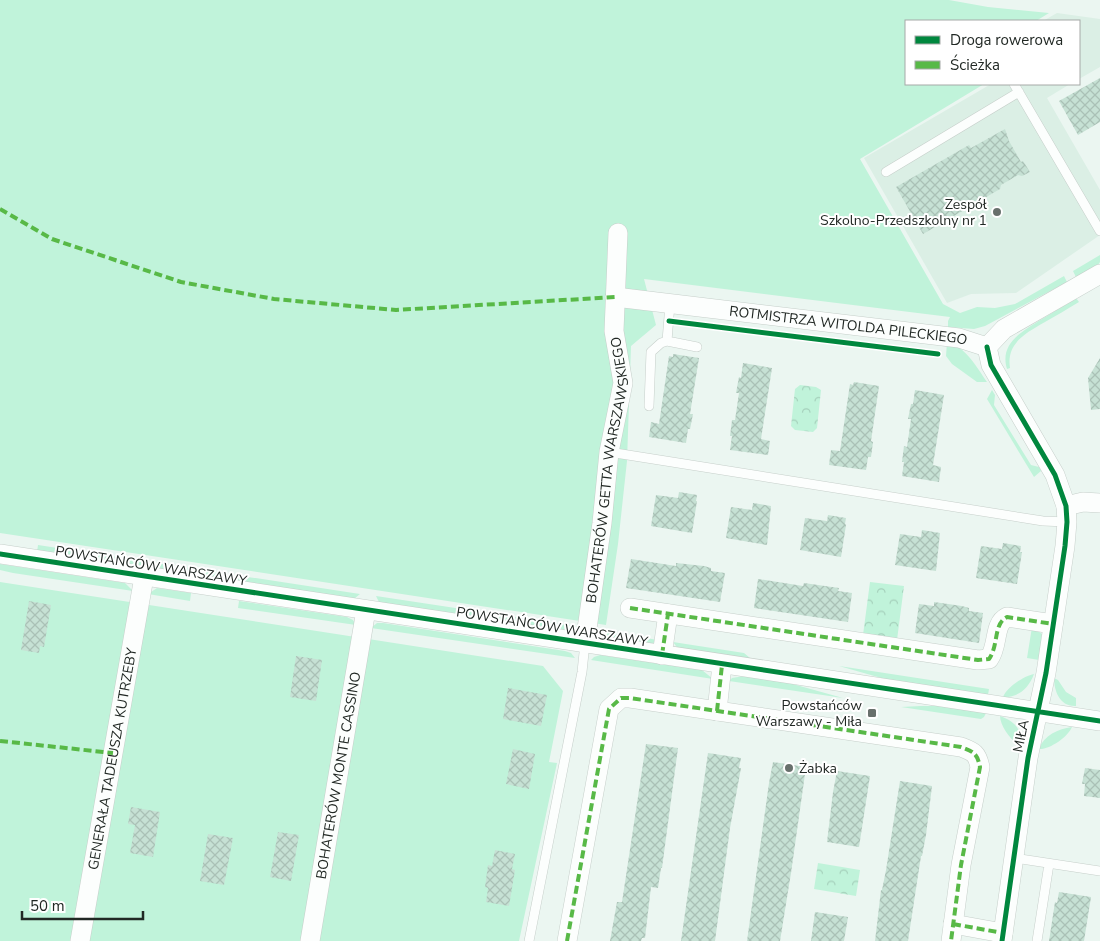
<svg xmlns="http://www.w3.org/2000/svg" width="1100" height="941" font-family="'Nunito Sans',sans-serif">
<defs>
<pattern id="forest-crowns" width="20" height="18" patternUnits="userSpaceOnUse" patternTransform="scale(1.25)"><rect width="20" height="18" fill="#c0f3da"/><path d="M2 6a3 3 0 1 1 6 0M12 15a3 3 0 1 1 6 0" fill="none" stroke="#a5d0bb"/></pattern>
<pattern id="building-cross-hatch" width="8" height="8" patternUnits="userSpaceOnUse" patternTransform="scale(1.25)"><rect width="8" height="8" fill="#c6e1d4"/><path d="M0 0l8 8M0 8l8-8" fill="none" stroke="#aac1b6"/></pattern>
</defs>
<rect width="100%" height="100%" fill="#ebf6f1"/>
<!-- built -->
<path fill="#dbefe5" d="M1057 13 1100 19V67L1079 79V21H1043Z
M991 84H1070L1047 98 1100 190V235L1016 293 971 294 947 303 864 158Z"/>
<!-- grass -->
<path fill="#c0f3da" d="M0 0H949L988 7 1049 13 1036 21H906V84H984L860 159 943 304 960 313 977 307 995 308 1015 304 1064 276 1067 282 985 326 974 329 948 327V321L950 317 644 279 656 325 631 346 627 461 618 544 606 625 0 533Z
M1100 255V262L1098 265 1076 277 1073 271Z
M1076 298 1079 302C1067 309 1056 316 1045 322 1026 333 1006 343 1010 368L1007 369C999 343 1023 331 1042 319 1054 312 1065 305 1076 298Z
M947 342C966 347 976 366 987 382H977L952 364 946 356Z
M992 390 995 395 994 405 1031 465 1039 467 1041 471 1034 477 987 399Z
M38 545 360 594 354 599 37 552Z
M0 564 125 583 133 591 13 573 0 570Z
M0 582 543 666 563 691 549 762 557 763 519 941H0Z
M157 588 191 593 190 601 148 594Z
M376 596 580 627 576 631 570 633 384 605 379 602Z
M239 601 347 617 353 620 356 625 238 608Z
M377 623H383L565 651 571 653 575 658 371 628Z
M1032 627 1042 634 1039 660 1027 658Z
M595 630 658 640 650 645 604 639 598 635Z
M673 642 744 653 750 658 741 659 679 650Z
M600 655 702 670 713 679 591 660 594 657Z
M839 666 989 689 988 695 892 681Z
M1034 674C1029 688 1018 698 1003 697 1007 687 1024 676 1034 674Z
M744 676 789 683 843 698 729 681 732 678Z
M1054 678 1058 680 1066 692 1076 698V706C1060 707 1054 691 1054 678Z
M921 706H938L986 713 984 717 981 719 901 707Z
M1000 716C1015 721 1022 730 1022 746 1012 743 1000 726 1000 716Z
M1072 727C1068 737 1049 750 1039 749 1044 735 1058 729 1072 727Z"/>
<!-- forest -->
<path fill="url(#forest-crowns)" d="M800 385 816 387 821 390 817 428 813 432 795 430 791 426 795 389Z
M870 582 904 586 897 640 863 635Z
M818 863 860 870 856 896 814 889Z"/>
<!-- building -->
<path fill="url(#building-cross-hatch)" d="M1100 78V122L1078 135 1059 101Z
M1005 129 1009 141 1021 162 1023 161 1030 172 1022 176 1018 175 1001 185 1000 189 923 234 896 187 969 145 971 148Z
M673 354 699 358 690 414H693L690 429H688L686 443 649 437 651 422 659 424 669 356 673 357Z
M1100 358V409L1091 410 1088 378Z
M743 363 772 368 761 439 770 441 768 455 730 450 732 436H730L732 420H735L739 393H736L739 377 741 378Z
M854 382 879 386 871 441 873 442 871 457H868L866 470 829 465 831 450 840 451 850 384 853 385Z
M915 390 944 395 933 465 941 467 939 482 902 476 904 462H902L904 446 907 447 911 419H908L911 404H913Z
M679 492 697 495 696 501H697L692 533 651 526 656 495 678 498Z
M753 503 771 506 767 545 726 538 731 507 752 510Z
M828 515 846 518 845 524 846 525 841 557 800 550 805 518 827 521Z
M922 530 940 533 936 571 895 565 900 534 921 537Z
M1003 543 1021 546 1020 552H1022L1017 584 976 578 981 546 1002 549Z
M631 559 676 566V563L704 566 711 568V571L725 573 720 602 626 588Z
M758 579 803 586 804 583 839 588 838 591 852 593 848 622 754 608Z
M29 601 51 605 44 647 40 646 39 653 21 650Z
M934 602 962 606 969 608V611L983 613 979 643 915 633 919 604 934 606Z
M296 656 322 660 316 701 290 697Z
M508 688 547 695 541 726 503 719Z
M646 744 678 748 662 868H661L658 888 651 887 645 938H642L641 941H610L617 902H622Z
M513 749 535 754 529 789 506 784Z
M708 753 741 758 739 768H741L730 828 715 941H681Z
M773 762 806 767 791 873 780 941H747L769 783Z
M1085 768 1100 770V798L1084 796 1085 784H1082Z
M837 771 870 776 859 847 827 842 833 792Z
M900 781 932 786 926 835 922 856H921L908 941H875L881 890H882L886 870Z
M131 807 160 812 153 857 130 853 135 825 128 824Z
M278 832 299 835 291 881 270 877Z
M208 834 233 838 224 885 200 881Z
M495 850 515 854 512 869 515 870 509 906 486 902 488 888 485 887 488 865 492 866Z
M1059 892 1091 897 1084 941H1049L1055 902 1057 903Z
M815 912 848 917 844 941H811Z"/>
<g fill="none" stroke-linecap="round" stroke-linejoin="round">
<defs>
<path id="lane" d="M1014 84 1100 231
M886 172 1019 92
M667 341 670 304
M649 406 651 352 661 343 667 341 697 347
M609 452 1043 521 1067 522
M1014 858 1100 871
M529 941 582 672 585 643
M1037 941 1049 864"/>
<g id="street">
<path id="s1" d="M615 297 959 338 987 347"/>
<path d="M987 347 991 365 1055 475 1066 506 1067 522 1065 546 1046 673 1028 758 1002 941"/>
<path d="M987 347 1004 329 1100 274"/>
<path d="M1066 506 1083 502 1100 503"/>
<path d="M0 554 1100 721"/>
<path d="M630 608 978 660 989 659C999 645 993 624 1007 617L1053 624"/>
<path id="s2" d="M585 643 602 523 609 452 623 383 614 331 618 233"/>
<path d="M662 655 668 614"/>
<path d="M717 711 722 665"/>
<path d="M953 924 1003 933"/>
<path id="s3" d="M80 941 144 577"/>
<path id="s4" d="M310 941 366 610"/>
<path d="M567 941 609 709 621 698H630L961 747C974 752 977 753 980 767L961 865 951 941"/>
</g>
</defs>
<!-- lane casing -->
<use href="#lane" stroke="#c6cfca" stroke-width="10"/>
<!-- street casing -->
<use href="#street" stroke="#c6cfca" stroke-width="20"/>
<!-- lane -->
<use href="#lane" stroke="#fcfefd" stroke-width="9"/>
<!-- street -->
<use href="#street" stroke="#fcfefd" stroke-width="19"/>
<!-- quiet -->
<path stroke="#58b947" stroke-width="4" stroke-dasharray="8 4" stroke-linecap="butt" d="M0 209 52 239 181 282 274 299 396 310 615 297
M630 608 978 660 989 659C999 645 993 624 1007 617L1053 624
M662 655 668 614
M717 711 722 665
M0 741 113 753
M953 924 1003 933
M567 941 609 709 621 698H630L961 747C974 752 977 753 980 767L961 865 951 941"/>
<defs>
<path id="cycleway" d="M669 321 938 354
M987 347 991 365 1055 475 1066 506 1067 522 1065 546 1046 673 1028 758 1002 941
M0 554 1100 721"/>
</defs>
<!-- cycleway casing -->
<use href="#cycleway" stroke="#fff" stroke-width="8"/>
<!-- cycleway -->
<use href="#cycleway" stroke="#00873e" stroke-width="5"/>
</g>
<!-- markers -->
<g fill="#68706c" stroke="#fff" stroke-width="2">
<circle cx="997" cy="212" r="5"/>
<rect x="867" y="708" width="10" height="10" rx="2.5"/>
<circle cx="789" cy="768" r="5"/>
</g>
<g text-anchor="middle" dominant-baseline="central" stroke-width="4" stroke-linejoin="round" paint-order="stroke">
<!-- poi labels -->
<g font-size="14" fill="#212824" stroke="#fff" text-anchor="end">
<text x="987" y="204">Zespół<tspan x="987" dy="16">Szkolno-Przedszkolny nr 1</tspan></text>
<text x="862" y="705">Powstańców<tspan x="862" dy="16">Warszawy - Miła</tspan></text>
<text x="799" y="768" text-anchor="start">Żabka</text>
</g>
<!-- street labels -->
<g font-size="14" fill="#212824" stroke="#fff">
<text stroke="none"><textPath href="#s1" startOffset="235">ROTMISTRZA WITOLDA PILECKIEGO</textPath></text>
<text stroke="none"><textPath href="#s2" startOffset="175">BOHATERÓW GETTA WARSZAWSKIEGO</textPath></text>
<text transform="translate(151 566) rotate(9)">POWSTAŃCÓW WARSZAWY</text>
<text transform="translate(552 627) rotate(9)">POWSTAŃCÓW WARSZAWY</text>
<text transform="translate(1021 736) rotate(-79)">MIŁA</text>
<text stroke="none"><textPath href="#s3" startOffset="185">GENERAŁA TADEUSZA KUTRZEBY</textPath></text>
<text stroke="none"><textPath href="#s4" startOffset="168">BOHATERÓW MONTE CASSINO</textPath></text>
</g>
</g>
<!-- legend -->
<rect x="905" y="20" width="175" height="65" fill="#ffffff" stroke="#a6a9a7"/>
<rect x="915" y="36" width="25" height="8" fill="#00873e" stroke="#a6a9a7"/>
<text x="950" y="45" font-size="15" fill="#212824">Droga rowerowa</text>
<rect x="915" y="61" width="25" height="8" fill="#58b947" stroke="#a6a9a7"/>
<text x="950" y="70" font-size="15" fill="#212824">Ścieżka</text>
<!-- scale -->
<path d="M22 911v8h121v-8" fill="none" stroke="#212824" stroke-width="2.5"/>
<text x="30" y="911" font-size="15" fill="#212824" stroke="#ffffff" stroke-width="4" paint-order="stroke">50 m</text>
</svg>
